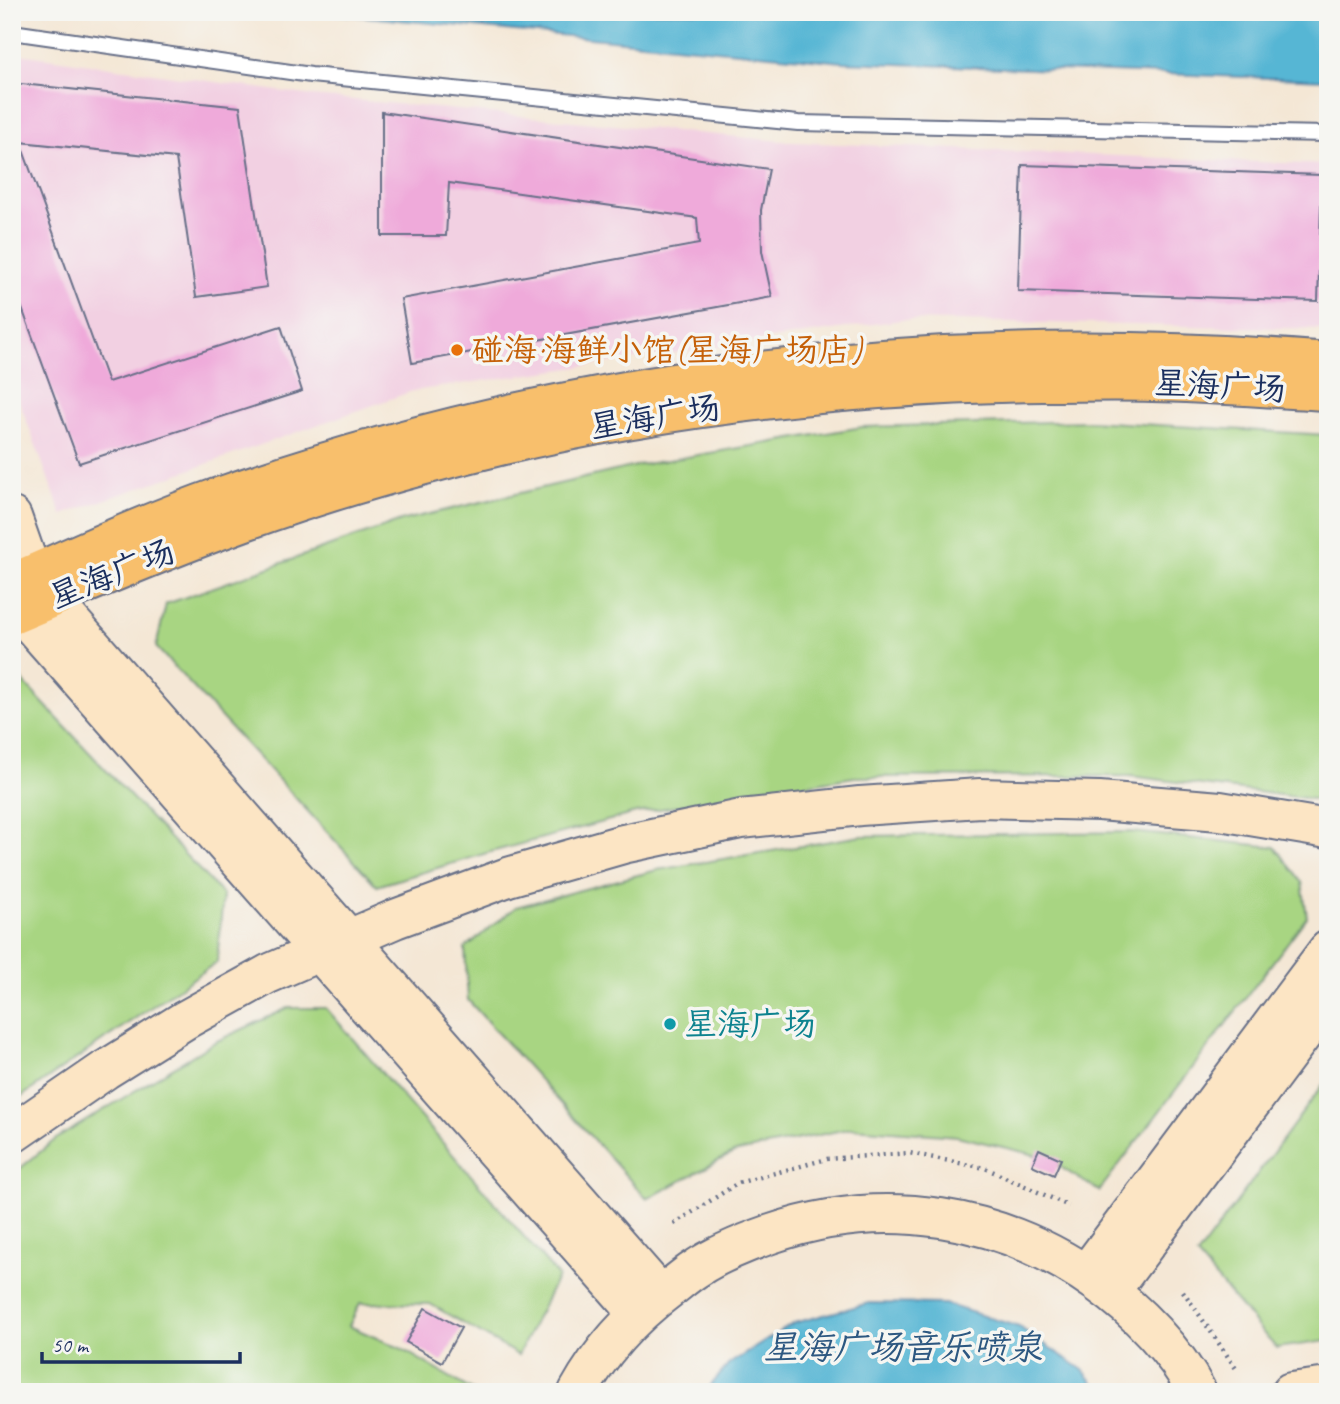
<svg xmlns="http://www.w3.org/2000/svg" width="1340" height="1404" font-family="Caveat,'LXGW WenKai TC',sans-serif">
<rect width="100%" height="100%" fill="#f6f6f2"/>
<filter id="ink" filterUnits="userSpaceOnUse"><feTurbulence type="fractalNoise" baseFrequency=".0143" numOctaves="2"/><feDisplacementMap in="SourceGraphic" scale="14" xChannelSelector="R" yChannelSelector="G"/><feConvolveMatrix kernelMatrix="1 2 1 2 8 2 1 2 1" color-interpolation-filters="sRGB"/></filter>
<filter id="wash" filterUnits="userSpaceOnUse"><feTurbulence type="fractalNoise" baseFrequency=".00686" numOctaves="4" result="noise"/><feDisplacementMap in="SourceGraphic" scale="28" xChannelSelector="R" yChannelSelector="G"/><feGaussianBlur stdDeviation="1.57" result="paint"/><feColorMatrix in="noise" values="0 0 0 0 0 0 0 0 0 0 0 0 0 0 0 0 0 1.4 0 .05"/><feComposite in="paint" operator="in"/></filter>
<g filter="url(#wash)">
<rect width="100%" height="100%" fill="#f4e7d5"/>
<!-- built -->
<path fill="#f2d0e2" d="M12 53 313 96 792 142 1328 165V329L901 320 413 391 62 515 12 382Z"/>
<!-- green -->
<path fill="#a8d582" stroke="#628270" stroke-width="2" d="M1089 421 1328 435V801L1130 776 854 777 636 813 487 853 377 886 156 647 166 604 404 520 640 465 862 427Z
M12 670 223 895 217 962 12 1103Z
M1132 832 1275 847 1302 882 1307 917 1099 1191 1044 1157 957 1136 852 1128 733 1153 647 1199 468 1000 465 948 516 907 657 870 861 836Z
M288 1008H326L558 1276 518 1355 430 1304 360 1303 349 1326 400 1348 475 1392H12V1175L56 1139 215 1042Z
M1328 1078V1341L1276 1348 1197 1256Z"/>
<!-- water -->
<path fill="#56b6d4" stroke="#387299" stroke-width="2" d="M314 12H1328V80L843 62Z
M869 1303 945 1304 1019 1327 1083 1370 1101 1392H705L729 1364 794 1323Z"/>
<g id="blocks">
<!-- building -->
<path fill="#efaada" d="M12 83 240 107 267 287 196 297 176 158 20 142 108 382 281 326 302 391 79 463 12 281Z
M382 112 769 169 761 210 762 251 772 297 412 363 401 299 699 244 697 218 449 183 446 236H382Z
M1022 165 1322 175 1318 301 1018 291Z
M1039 1149 1061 1159 1054 1175 1032 1165Z
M425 1308 461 1328 442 1362 406 1342Z"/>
</g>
</g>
<g filter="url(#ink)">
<use href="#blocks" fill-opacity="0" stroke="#676f88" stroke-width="2"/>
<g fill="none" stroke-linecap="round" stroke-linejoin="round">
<defs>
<path id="lane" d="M12 32 311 75 798 123 1328 134"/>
<path id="secondary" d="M12 517 32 574 51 599 661 1295
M12 598 20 612 639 1314
M12 1134 105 1070 185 1020 268 974 395 919 508 877 623 844 741 819 860 806 980 798 1099 801 1220 811 1328 829
M1086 1274 1328 950
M1110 1292 1328 1000
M578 1392C600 1352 633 1316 669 1289 677 1283 685 1276 694 1270 717 1254 745 1243 771 1234 883 1195 1002 1214 1098 1283 1136 1310 1176 1351 1197 1392
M1291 1392 1328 1387"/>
<path id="highway" d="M12 583C81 553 148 522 219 497 578 371 949 330 1328 362
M12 615C83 585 154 554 226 528 313 495 408 468 499 446 677 404 860 385 1043 382 1079 382 1116 381 1152 382 1210 383 1269 388 1328 391"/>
</defs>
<!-- lane casing -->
<use href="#lane" stroke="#676f88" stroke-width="18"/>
<!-- secondary casing -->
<use href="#secondary" stroke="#676f88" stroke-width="42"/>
<!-- highway casing -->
<use href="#highway" stroke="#676f88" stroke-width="42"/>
<!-- path -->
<path stroke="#676f88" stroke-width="4.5" stroke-dasharray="2 5" stroke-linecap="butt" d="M674 1224 738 1183 827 1159 909 1153 985 1168 1069 1206
M1183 1291 1237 1370"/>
<!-- lane -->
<use href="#lane" stroke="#fff" stroke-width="14"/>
<!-- secondary -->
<use href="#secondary" stroke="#fce5c4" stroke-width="38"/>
<!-- highway -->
<use href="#highway" stroke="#f8bf6c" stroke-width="38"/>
</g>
</g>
<!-- markers -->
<circle fill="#e8710a" stroke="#f6f6f2" stroke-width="2.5" cx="457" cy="350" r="7"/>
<circle fill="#0f9aa8" stroke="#f6f6f2" stroke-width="2.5" cx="670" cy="1024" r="7"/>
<g text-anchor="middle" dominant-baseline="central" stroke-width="7" stroke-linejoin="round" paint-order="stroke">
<!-- food labels -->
<g font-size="33" fill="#c56008" stroke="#f6f6f2" text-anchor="start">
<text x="471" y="350">碰海·海鲜小馆(星海广场店)</text>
</g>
<!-- street labels -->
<g font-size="33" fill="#1b2f5e" stroke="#f6f6f2">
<text transform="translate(1220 386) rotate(3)">星海广场</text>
<text transform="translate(655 417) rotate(-9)">星海广场</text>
<text transform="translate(112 574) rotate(-22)">星海广场</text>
</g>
<!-- culture labels -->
<g font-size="33" fill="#0d838f" stroke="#f6f6f2" text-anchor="start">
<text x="684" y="1024">星海广场</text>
</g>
<!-- water labels -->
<g font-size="35" font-style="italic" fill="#2d5881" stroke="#f6f6f2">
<text x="903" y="1347">星海广场音乐喷泉</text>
</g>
</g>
<!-- margin -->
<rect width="1340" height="1404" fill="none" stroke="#f6f6f2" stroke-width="42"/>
<!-- scale -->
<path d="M42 1352v10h198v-10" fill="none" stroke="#1b2f5e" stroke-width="3.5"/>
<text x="52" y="1352" font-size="21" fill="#1b2f5e" stroke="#f6f6f2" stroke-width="5" paint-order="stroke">50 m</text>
</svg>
